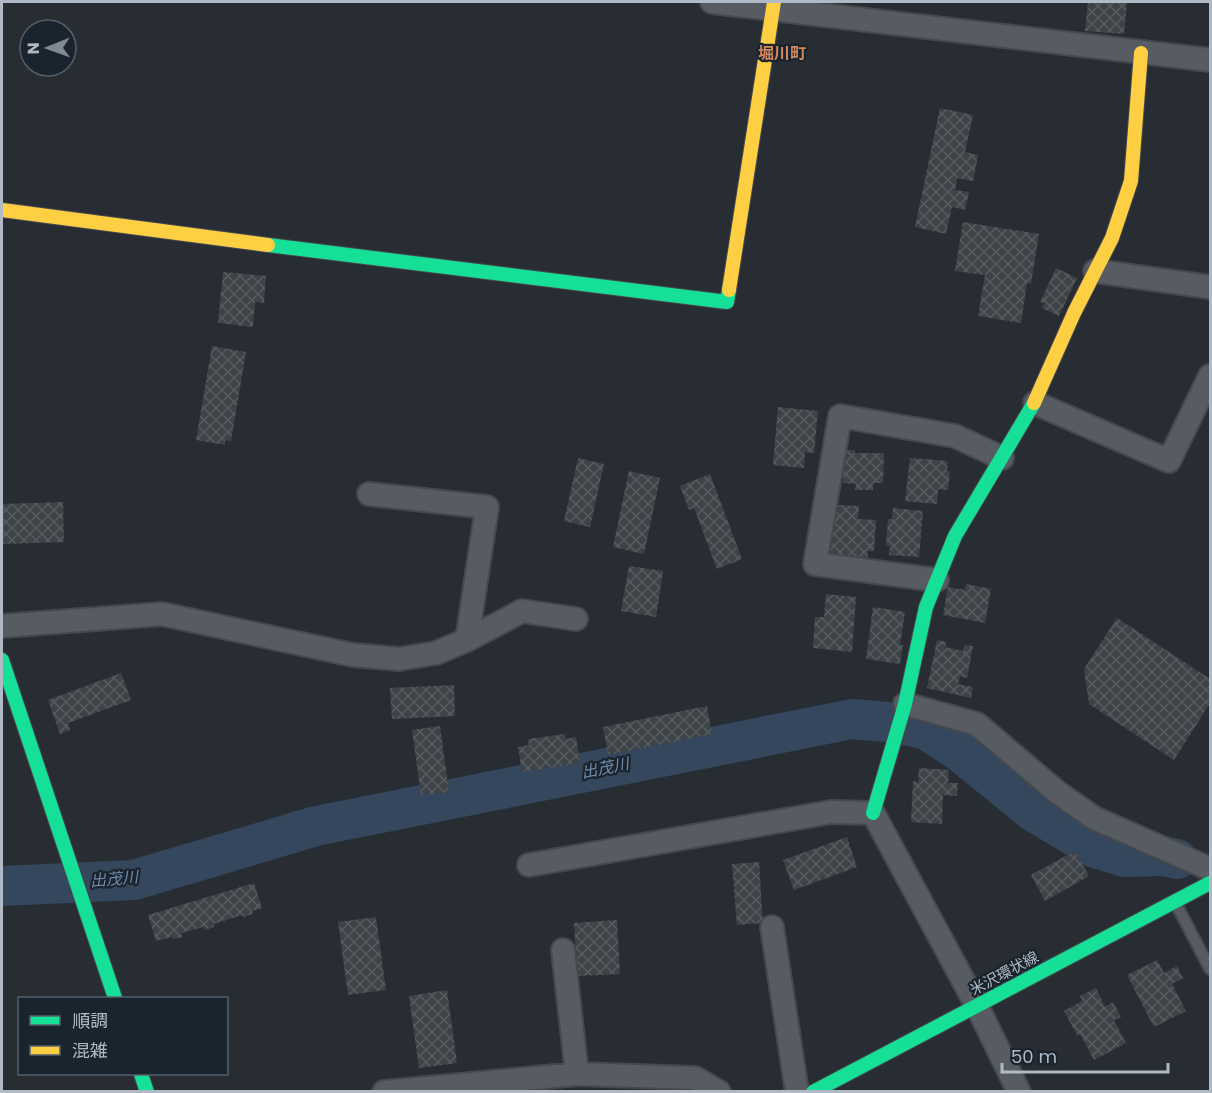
<svg xmlns="http://www.w3.org/2000/svg" width="1212" height="1093" viewBox="0 0 1212 1093" font-family="Poppins,'Noto Sans JP',sans-serif">
	<style>
		.lines { fill: none; stroke-linecap: round; stroke-linejoin: round }
		.river { stroke: #34475c; stroke-width: 40 }
		.building { fill: url(#building-cross-hatch) }
		.lane-casing { stroke: #45494e; stroke-width: 14 }
		.street-casing { stroke: #45494e; stroke-width: 26 }
		.fast-casing { stroke: #45494e; stroke-width: 16 }
		.slow-casing { stroke: #45494e; stroke-width: 16 }
		.lane { stroke: #575c62; stroke-width: 10 }
		.street { stroke: #575c62; stroke-width: 22 }
		.fast { stroke: #16e098; stroke-width: 14 }
		.slow { stroke: #ffcf43; stroke-width: 14 }
		.labels { text-anchor: middle; dominant-baseline: central; stroke-width: 4.5; stroke-linejoin: round; paint-order: stroke }
		.street-label { font-size: 15px; fill: #b0bac6; stroke: #1a242e }
		.neighbourhood-label { font-size: 16px; font-weight: bold; fill: #d3885e; stroke: #1a242e }
		.water-label { font-size: 16px; font-style: italic; fill: #708daa; stroke: #1a242e }
	</style>
	<defs>
		<pattern id="building-cross-hatch" width="8" height="8" patternUnits="userSpaceOnUse" patternTransform="scale(1.5)"><rect width="8" height="8" fill="#3e4348"/><path d="M0 0l8 8M0 8l8-8" fill="none" stroke="#575c61"/></pattern>
	</defs>
	<rect width="100%" height="100%" fill="#272d33"/>
	<g class="lines">
		<path class="river" d="M2 886 134 880 316 826 852 719 887 722 925 729 960 752 1034 812 1092 847 1124 857 1164 856 1177 859"/>
	</g>
	<path class="building" d="M1088 2H1127L1124 34 1085 31Z
		M940 108 973 115 965 152 978 155 973 181 957 178 955 190 969 192 965 210 952 207 946 234 915 227Z
		M963 222 1039 234 1031 284 1027 283 1021 323 978 316 985 275 955 271Z
		M1056 268 1077 278 1059 316 1042 308 1044 303 1040 302Z
		M223 272 266 276 264 303 255 302 253 327 218 323Z
		M212 346 246 352 231 441 225 440V445L196 440Z
		M778 407 818 411 814 453 805 452 804 468 773 465Z
		M844 450H855V453H884L883 483H873V490H855L856 484 843 483Z
		M578 458 604 464 590 527 564 521Z
		M910 458 948 461 947 471H950L948 490 938 489 937 504 905 501Z
		M629 471 660 478 644 554 613 547Z
		M710 474 742 559 717 569 694 508 689 510 680 486Z
		M63 502 64 542 2 544V504Z
		M835 505 859 506 858 519 876 520 874 551H868V561L829 559 830 554H827L829 514H835Z
		M893 508 923 511 919 557 889 555 890 546 886 545 888 519H892Z
		M629 566 663 571 656 617 621 611Z
		M966 584 991 589 985 623 943 615 948 587 965 590Z
		M826 594 856 597 852 652 813 648 815 617H824Z
		M873 607 905 612 900 645H903L900 664 866 659Z
		M1117 618 1210 679V703L1174 760 1089 704 1084 669Z
		M937 640 947 642 945 647 963 651 964 645 973 646 967 678 960 676 958 684 973 687 971 698 927 688Z
		M121 673 131 700 68 723 70 730 60 734 48 700Z
		M454 685 455 716 392 719 390 688Z
		M707 706 712 734 608 755 603 727Z
		M440 726 449 792 421 795 412 730Z
		M565 734 566 739 576 737 580 763 522 772 518 747 529 745 528 739Z
		M919 768 949 770 948 783H958L957 796 943 795 942 824 911 822 913 781 918 782Z
		M847 837 857 867 794 890 783 860Z
		M1075 851 1089 876 1045 901 1031 875Z
		M759 862 763 923 737 925 732 864Z
		M254 883 262 908 252 911 253 914 243 917 242 915 214 924V927L204 930 203 927 181 933 182 937 173 939 172 937 156 941 148 915Z
		M376 917 386 990 348 995 338 922Z
		M617 920 620 974 577 976 574 923Z
		M1157 960 1164 973 1177 966 1183 978 1172 984 1186 1011 1154 1027 1127 975Z
		M1096 988 1105 1007 1113 1002 1121 1017 1114 1020 1126 1043 1094 1060 1080 1034 1077 1035 1064 1011 1082 1001 1080 996Z
		M447 990 457 1063 419 1068 409 996Z"/>
	<g class="lines">
		<defs>
			<path id="lane" d="M1176 904 1210 969"/>
			<path id="street" d="M712 2 1210 60
				M1095 271 1210 287
				M1035 403 1169 461 1210 376
				M937 580 815 564 840 416 955 436 1002 458
				M2 626 162 614 353 655 399 659 436 653 467 640 487 507 369 494
				M467 640 522 611 576 619
				M905 704 977 724 1057 792 1094 818 1210 869
				M529 865 831 812 873 813 977 1006 1019 1092
				M772 927 797 1092
				M563 950 577 1074
				M384 1092 577 1074 695 1078 719 1092"/>
			<path id="fast" d="M268 245 727 302 729 290
				M2 660 115 998
				M873 813 905 704 926 607 955 536 1034 403
				M141 1074 147 1092
				M813 1092 1210 883"/>
			<path id="slow" d="M2 210 268 245
				M729 290 774 2
				M1034 403 1074 313 1112 238 1131 181 1141 53"/>
		</defs>
		<use href="#lane" class="lane-casing"/>
		<use href="#street" class="street-casing"/>
		<use href="#fast" class="fast-casing"/>
		<use href="#slow" class="slow-casing"/>
		<use href="#lane" class="lane"/>
		<use href="#street" class="street"/>
		<use href="#fast" class="fast"/>
		<use href="#slow" class="slow"/>
	</g>
	<g class="labels">
		<g class="street-label">
			<text transform="translate(1004 973) rotate(-28)">米沢環状線</text>
		</g>
		<g class="neighbourhood-label">
			<text x="782" y="53">堀川町</text>
		</g>
		<g class="water-label">
			<text transform="translate(605 768) rotate(-11)">出茂川</text>
			<text transform="translate(114 879) rotate(-5)">出茂川</text>
		</g>
	</g>
	<rect width="1212" height="1093" fill="none" stroke="#b0bac6" stroke-width="6"/>
	<rect x="18" y="997" width="210" height="78" fill="#1a242e" stroke="#56606b" stroke-width="1.5"/>
	<rect x="30" y="1016" width="30" height="9" fill="#16e098" stroke="#56606b" stroke-width="1.5"/>
	<text x="72" y="1027" font-size="18" fill="#b0bac6">順調</text>
	<rect x="30" y="1046" width="30" height="9" fill="#ffcf43" stroke="#56606b" stroke-width="1.5"/>
	<text x="72" y="1057" font-size="18" fill="#b0bac6">混雑</text>
	<g transform="translate(48 48) rotate(269)"><circle r="28" fill="#1a242e" stroke="#56606b" stroke-width="1.5"/>
	<path d="M0-4.5L10 22L0 15L-10 22Z" fill="#808993"/>
	<text y="-9" font-size="16" font-weight="bold" text-anchor="middle" fill="#b0bac6">N</text>
	</g>
	<path d="M1002 1063v9h166v-9" fill="none" stroke="#b0bac6" stroke-width="3"/>
	<text x="1011" y="1063" font-size="18" fill="#b0bac6" stroke="#1a242e" stroke-width="4.5" paint-order="stroke">50 m</text>
</svg>
